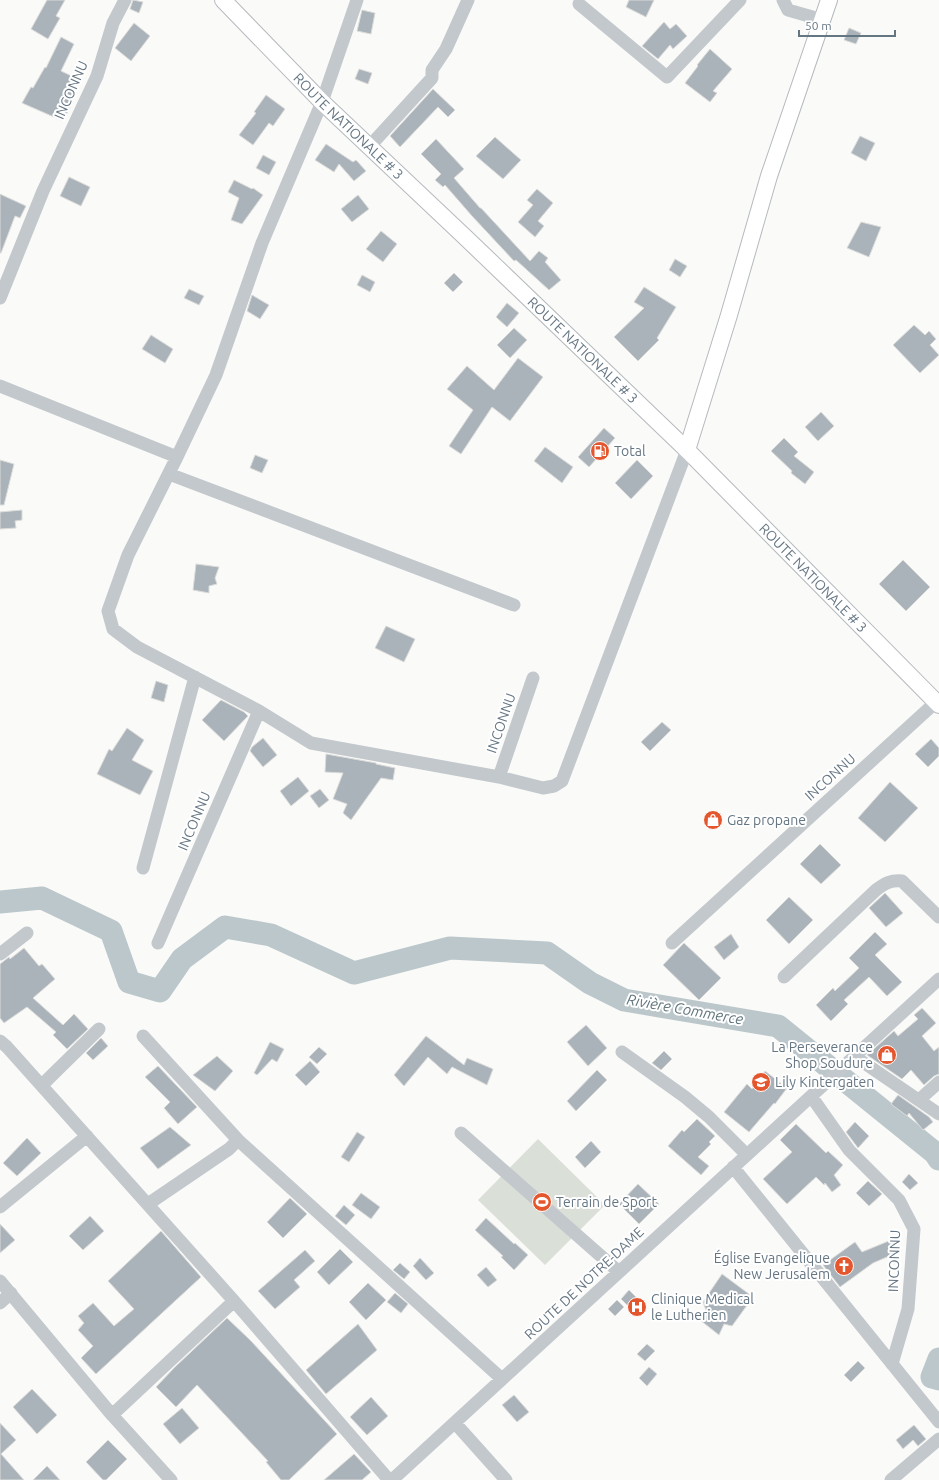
<svg xmlns="http://www.w3.org/2000/svg" width="939" height="1480" viewBox="0 0 939 1480" font-family="Ubuntu,sans-serif">
	<style>
		.green { fill: #dadfd7 }
		.lines { fill: none; stroke-linecap: round; stroke-linejoin: round }
		.river { stroke: #bbc7cb; stroke-width: 23 }
		.building { fill: #aab3b9; stroke: #dcdcda }
		.major-casing { stroke: #b5babe; stroke-width: 18 }
		.minor { stroke: #c3c8cc; stroke-width: 13 }
		.major { stroke: #fff; stroke-width: 16 }
		.labels { text-anchor: middle; dominant-baseline: central; stroke-width: 4; stroke-linejoin: round; paint-order: stroke }
		.street-label { font-size: 14px; fill: #657683; stroke: #fff }
		.poi-label { font-size: 14px; fill: #657683; stroke: #fff; text-anchor: start }
		.water-label { font-size: 15px; font-style: italic; fill: #60757c; stroke: #fff }
	</style>
	<rect width="100%" height="100%" fill="#fafaf8"/>
	<path class="green" d="M538 1139 605 1205 545 1265 478 1200Z"/>
	<g class="lines">
		<path class="river" d="M0 902 42 898 111 931 129 982 160 991 182 959 225 927 271 935 354 973 450 948 547 953 590 983 624 1000 778 1026 935 1153 939 1159
			M939 1359 932 1377 939 1379"/>
	</g>
	<path class="building" d="M47 0H65L56 16 60 18 48 39 31 29Z
		M133 0 143 2 139 13 130 9Z
		M629 0H654L646 17 626 7Z
		M362 10 375 13 371 34 357 31Z
		M664 22 670 29 676 24 687 36 673 49 670 45 658 59 642 46Z
		M134 23 150 36 131 61 115 48Z
		M849 28 861 33 856 44 844 40Z
		M61 37 74 44 61 71 80 80 68 104 71 105 63 121 22 103 31 87 33 88 45 67 46 68Z
		M710 49 732 69 713 91 717 93 710 102 685 83 698 66 697 65Z
		M359 69 372 73 368 84 355 79Z
		M433 89 455 110 448 117 438 107 400 147 390 136Z
		M266 95 285 109 273 126 269 123 253 145 239 135 256 113 254 112Z
		M860 136 875 143 866 161 851 153Z
		M495 137 521 160 503 179 476 156Z
		M436 139 464 169 454 178 480 208H481L530 261 539 251 548 258 545 262 561 280 549 290 516 260 514 261 472 216 445 185 443 187 435 180 441 174 421 154Z
		M326 144 353 162 356 160 366 171 354 181 339 164 334 172 315 160Z
		M263 155 276 162 269 175 256 168Z
		M69 177 90 187 81 206 60 196Z
		M234 180 252 189 253 188 263 195 242 224 231 220 239 198 228 192Z
		M537 189 553 203 538 221 544 226 535 237 518 222 533 205 527 200Z
		M0 194 26 206 20 218 15 216 1 253H0Z
		M358 195 369 209 352 222 341 209Z
		M861 222 881 227 869 257 847 248Z
		M381 231 397 244 383 262 366 249Z
		M675 259 687 266 680 277 669 270Z
		M454 273 463 282 453 292 444 283Z
		M362 275 375 282 370 292 357 285Z
		M644 287 676 307 657 338 659 340 638 361 614 337 644 308 634 302Z
		M189 289 204 296 199 305 184 298Z
		M252 295 269 305 260 319 247 311Z
		M507 303 519 313 507 327 496 317Z
		M914 325 925 335 929 331 936 339 930 345 939 355 920 373 893 345Z
		M514 328 527 340 510 358 497 345Z
		M151 335 173 349 165 363 142 349Z
		M518 358 543 377 510 421 492 407 461 454 449 446 473 410 447 389 467 366 494 390Z
		M821 412 834 426 818 441 805 427Z
		M604 428 615 438 589 467 578 457Z
		M784 438 798 452 794 456 814 472 805 484 791 473 792 471 771 451Z
		M545 447 573 467 562 483 534 461Z
		M255 455 268 460 262 473 250 468Z
		M0 460 14 464 4 505H0Z
		M637 460 653 476 631 499 615 483Z
		M22 510V520L15 521 16 528 0 529V512Z
		M903 560 930 587 906 611 879 584Z
		M196 564 219 567 215 578 217 584 209 586V593L193 590Z
		M386 626 415 639 404 662 375 648Z
		M156 681 168 685 164 702 151 698Z
		M221 700 244 712 248 716 224 741 202 720Z
		M662 722 671 730 650 751 641 742Z
		M127 728 144 740 132 760 153 771 140 795 97 774 109 749 112 751Z
		M263 738 277 755 263 767 250 751 252 747Z
		M931 739 939 748V756L928 767 915 754Z
		M326 754 376 763V764L395 768 393 780 381 778 351 820 343 813 347 804 333 799 343 773 325 772Z
		M298 777 309 791 291 806 280 791Z
		M890 782 918 808 885 842 858 818Z
		M320 789 329 800 319 808 310 796Z
		M820 844 841 865 821 884 800 864Z
		M885 893 903 913 886 927 869 908Z
		M789 897 813 920 789 944 766 920Z
		M875 932 887 944 875 955 902 982 887 996 869 977 844 1000 848 1004 831 1021 816 1005 833 988 835 991 859 968 849 958Z
		M731 934 739 947 724 960 714 947Z
		M684 943 721 978 699 1000 663 965Z
		M24 948 39 966 42 964 55 979 33 998 63 1025 74 1014 88 1029 67 1049 53 1035 56 1032 27 1007 4 1023 0 1018V964L9 957 10 959Z
		M922 1008 936 1023 922 1036 934 1051 939 1047V1074L934 1076 924 1085 911 1070 902 1079 867 1055 894 1031 898 1036 918 1019 914 1015Z
		M586 1025 607 1048 588 1066 567 1042Z
		M426 1036 464 1065 467 1058 493 1069 487 1085 452 1067 447 1074 428 1057 404 1086 394 1075Z
		M101 1038 108 1046 93 1060 86 1053Z
		M270 1042 284 1049 277 1062 272 1059 257 1075 254 1073Z
		M319 1047 327 1054 317 1064 309 1057Z
		M664 1051 672 1059 661 1070 652 1063Z
		M217 1056 233 1071 215 1091 193 1075Z
		M310 1061 320 1072 306 1086 295 1075Z
		M158 1066 197 1107 178 1124 164 1108 170 1102 145 1077Z
		M597 1070 607 1080 576 1111 567 1101Z
		M765 1071 787 1088 775 1104 774 1103 749 1132 724 1112 747 1084 752 1089Z
		M898 1095 929 1117 933 1122 923 1130 909 1113 907 1116 891 1104Z
		M697 1119 715 1136 709 1142 711 1144 698 1157 709 1166 701 1175 668 1146 682 1130 684 1132Z
		M855 1122 869 1136 858 1148 846 1132Z
		M796 1124 826 1153 828 1151 843 1165 834 1175 841 1185 832 1192 825 1183 824 1185 816 1177 787 1204 763 1179 792 1152 780 1140Z
		M170 1127 191 1145 158 1169 140 1148Z
		M357 1132 365 1137 349 1162 341 1157Z
		M27 1138 41 1153 17 1176 3 1163Z
		M591 1141 601 1152 585 1168 575 1157Z
		M909 1174 918 1183 910 1190 902 1182Z
		M868 1181 882 1194 869 1206 856 1193Z
		M638 1184 659 1204 639 1224 619 1204Z
		M361 1193 380 1207 371 1219 352 1205Z
		M290 1198 307 1214 283 1238 267 1222Z
		M344 1205 355 1215 346 1225 335 1216Z
		M90 1216 104 1231 83 1250 69 1236Z
		M486 1218 514 1244 515 1243 528 1255 514 1270 501 1257 503 1256 475 1230Z
		M0 1224 15 1240 0 1253Z
		M161 1231 201 1277 96 1374 81 1358 93 1346 78 1330 84 1323 78 1316 93 1303 114 1326 134 1309 108 1281Z
		M896 1238 901 1251 873 1263 840 1287 823 1265 855 1242 862 1252Z
		M340 1249 353 1262 329 1285 317 1272Z
		M305 1250 315 1261 294 1280 300 1287 275 1309 258 1291Z
		M420 1258 434 1273 426 1280 413 1266Z
		M400 1263 410 1272 404 1279 393 1270Z
		M486 1267 497 1280 488 1287 477 1275Z
		M722 1274 753 1297 732 1326 724 1324 719 1335 700 1320 707 1313 703 1302Z
		M368 1283 386 1300 366 1320 349 1302Z
		M629 1290 645 1306 637 1315 621 1299Z
		M395 1293 408 1304 401 1313 387 1302Z
		M617 1300 624 1307 615 1316 608 1309Z
		M227 1318 251 1341 337 1434 289 1480H281L266 1462 268 1461 197 1385 176 1407 156 1387 175 1367Z
		M358 1324 377 1350 326 1394 306 1370Z
		M647 1344 655 1351 645 1361 637 1354Z
		M858 1361 865 1368 851 1382 844 1375Z
		M649 1367 657 1374 647 1386 639 1378Z
		M32 1389 57 1415 37 1434 13 1407Z
		M514 1395 529 1412 517 1422 502 1405Z
		M371 1397 388 1416 367 1435 350 1417Z
		M182 1408 199 1428 180 1444 163 1424Z
		M0 1423 16 1440 1 1454 24 1480H0Z
		M914 1425 926 1439 918 1446 913 1440 903 1449 896 1440Z
		M108 1440 127 1459 106 1480H103L86 1462Z
		M354 1454 371 1472 362 1480H324Z
		M47 1466 60 1480H33Z"/>
	<g class="lines">
		<defs>
			<g id="major">
				<path id="s1" d="M223 0 322 102 465 237 687 450 939 705"/>
				<path d="M687 450 729 315 769 176 829 0"/>
			</g>
		</defs>
		<use href="#major" class="major-casing"/>
		<path class="minor" d="M783 0 788 10 823 20
			M579 4 667 77 740 0
			M369 147 432 78V70L446 49 468 0
			M0 298 43 191 97 76 113 23 125 0
			M0 386 177 457 216 375 262 243 322 102 357 0
			M177 457 128 555 108 611 113 629 137 647 259 711 311 743 499 777 543 788 554 786 562 781 687 450
			M169 474 514 605
			M499 777 533 678
			M143 868 195 677
			M158 943 259 711
			M672 943 936 702 939 701
			M0 954 27 933
			M784 977 876 890C885 883 891 880 902 881L939 917
			M143 1036 238 1140
			M0 1041 7 1047 234 1301 389 1480
			M622 1052 685 1097 709 1117 747 1155
			M854 1056 939 1114
			M42 1085 99 1029
			M811 1096 849 1150 899 1200 914 1229 908 1309 892 1364
			M919 1100 939 1082
			M461 1133 619 1272
			M733 1167 939 1422
			M148 1204 229 1149 238 1140 502 1379
			M0 1207 87 1136
			M0 1281 112 1415 171 1480
			M0 1303 11 1293
			M112 1415 234 1301
			M455 1423 506 1480
			M392 1480 939 979
			M891 1480 939 1439"/>
		<use href="#major" class="major"/>
	</g>
	<defs>
		<symbol id="fuel-disc" viewBox="-11 -11 22 22"><circle r="9.5" fill="#e4572e" stroke="#fff"/><path d="M-5.5-6h7V0h2V4h1.3V-2.5L3-4.5l.8-.8L6-3V5H2.5V1h-1V6h-7ZM-4.2-4.7v3.2H.2V-4.7Z" fill="#fff"/></symbol>
		<symbol id="shop-disc" viewBox="-11 -11 22 22"><circle r="9.5" fill="#e4572e" stroke="#fff"/><path d="M-5-2.5h2.3a2.7 3.5 0 0 1 5.4 0H5L5.5 6h-11ZM-1.5-2.5h3a1.5 2.3 0 0 0-3 0Z" fill="#fff"/></symbol>
		<symbol id="school-disc" viewBox="-11 -11 22 22"><circle r="9.5" fill="#e4572e" stroke="#fff"/><path d="M0-5L7-2L0 1L-7-2ZM-4 1L0 2.5L4 1V4Q0 6-4 4Z" fill="#fff"/></symbol>
		<symbol id="stadium-disc" viewBox="-11 -11 22 22"><circle r="9.5" fill="#e4572e" stroke="#fff"/><path d="M0-5a6.5 5 0 1 0 0 10a6.5 5 0 1 0 0-10ZM-3.5-1.8h7v3.6h-7Z" fill="#fff"/></symbol>
		<symbol id="church-disc" viewBox="-11 -11 22 22"><circle r="9.5" fill="#e4572e" stroke="#fff"/><path d="M-1.2-6h2.4v3.5h3.3v2.4h-3.3V6h-2.4V-.1h-3.3v-2.4h3.3Z" fill="#fff"/></symbol>
		<symbol id="hospital-disc" viewBox="-11 -11 22 22"><circle r="9.5" fill="#e4572e" stroke="#fff"/><path d="M-5-5h3v3.5h4V-5h3V5h-3V1.5h-4V5h-3Z" fill="#fff"/></symbol>
	</defs>
	<g fill-rule="evenodd">
		<use href="#fuel-disc" x="589" y="440" width="22" height="22"/>
		<use href="#shop-disc" x="702" y="809" width="22" height="22"/>
		<use href="#shop-disc" x="876" y="1044" width="22" height="22"/>
		<use href="#school-disc" x="750" y="1071" width="22" height="22"/>
		<use href="#stadium-disc" x="531" y="1191" width="22" height="22"/>
		<use href="#church-disc" x="833" y="1255" width="22" height="22"/>
		<use href="#hospital-disc" x="626" y="1296" width="22" height="22"/>
	</g>
	<g class="labels">
		<g class="street-label">
			<text transform="translate(71 90) rotate(-66)">INCONNU</text>
			<text stroke="none"><textPath href="#s1" startOffset="178">ROUTE NATIONALE # 3</textPath></text>
			<text stroke="none"><textPath href="#s1" startOffset="502">ROUTE NATIONALE # 3</textPath></text>
			<text stroke="none"><textPath href="#s1" startOffset="826">ROUTE NATIONALE # 3</textPath></text>
			<text transform="translate(501 723) rotate(-71)">INCONNU</text>
			<text transform="translate(830 777) rotate(-42)">INCONNU</text>
			<text transform="translate(194 821) rotate(-67)">INCONNU</text>
			<text transform="translate(894 1261) rotate(-88)">INCONNU</text>
			<text transform="translate(584 1283) rotate(-43)">ROUTE DE NOTRE-DAME</text>
		</g>
		<g class="poi-label">
			<text x="614" y="451">Total</text>
			<text x="727" y="820">Gaz propane</text>
			<text x="873" y="1047" text-anchor="end">La Perseverance<tspan x="873" dy="16">Shop Soudure</tspan></text>
			<text x="775" y="1082">Lily Kintergaten</text>
			<text x="556" y="1202">Terrain de Sport</text>
			<text x="830" y="1258" text-anchor="end">Église Evangelique<tspan x="830" dy="16">New Jerusalem</tspan></text>
			<text x="651" y="1299">Clinique Medical<tspan x="651" dy="16">le Lutherien</tspan></text>
		</g>
		<g class="water-label">
			<text transform="translate(685 1009) rotate(10)">Rivière Commerce</text>
		</g>
	</g>
	<path d="M799 30v6h96v-6" fill="none" stroke="#657683" stroke-width="2"/>
	<text x="805" y="30" font-size="12" fill="#657683" stroke="#ffffff" stroke-width="3" paint-order="stroke">50 m</text>
</svg>
